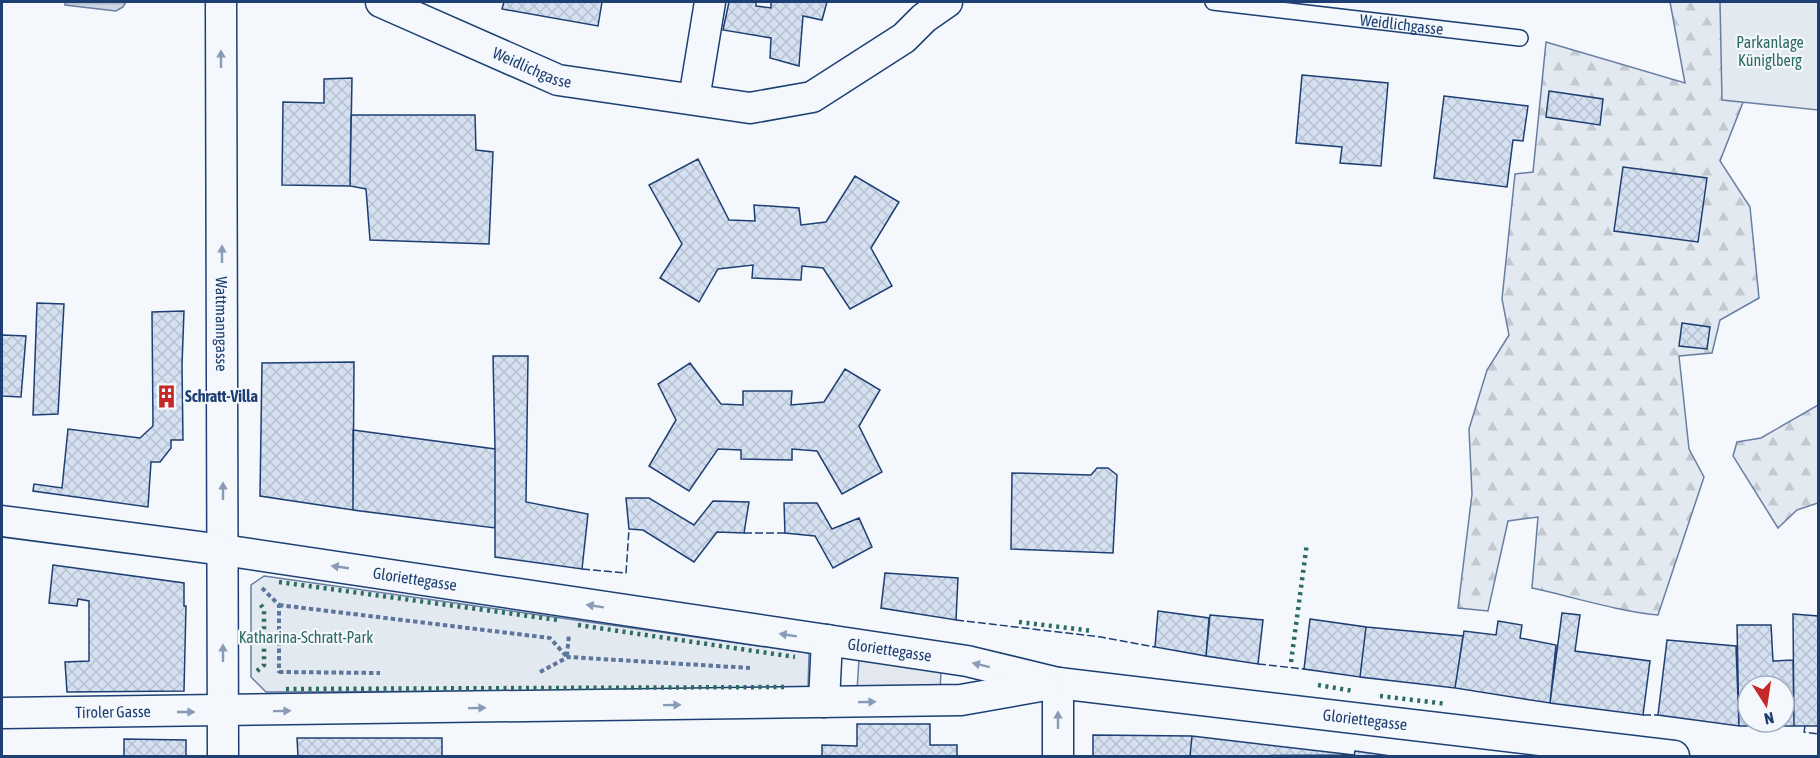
<svg xmlns="http://www.w3.org/2000/svg" width="1820" height="758" viewBox="0 0 1820 758" font-family="'Asap Condensed',sans-serif">
	<style>
		.forest { fill: url(#forest-firs); stroke: #687fa3; stroke-width: 1.5 }
		.park { fill: #e3e9f0; stroke: #687fa3; stroke-width: 1.5 }
		.parking { fill: #e3e8f0; stroke: #687fa3; stroke-width: 1.5 }
		.water { fill: url(#water-rules); stroke: #687fa3; stroke-width: 1.5 }
		.building { fill: url(#building-cross-hatch); stroke: #1d3f73; stroke-width: 1.5; fill-rule: evenodd }
		.lines { fill: none; stroke-linecap: round; stroke-linejoin: round }
		.lane-casing { stroke: #1d3f73; stroke-width: 18 }
		.street-casing { stroke: #1d3f73; stroke-width: 33 }
		.path { stroke: #5e769c; stroke-width: 4; stroke-dasharray: 4.5 3; stroke-linecap: butt }
		.lane { stroke: #f4f7fb; stroke-width: 15 }
		.street { stroke: #f4f7fb; stroke-width: 30 }
		.hedge { stroke: #2c6c60; stroke-width: 4.5; stroke-dasharray: 3 4.5; stroke-linecap: butt }
		.fence { stroke: #1d3f73; stroke-width: 1.5; stroke-dasharray: 8 3; stroke-linecap: butt }
		.oneway { fill: #889bb7 }
		.labels { text-anchor: middle; dominant-baseline: central; stroke-width: 4.5; stroke-linejoin: round; paint-order: stroke }
		.street-label { font-size: 16px; fill: #1d3f73; stroke: #f4f7fb }
		.park-label { font-size: 16px; fill: #2c6c60; stroke: #f4f7fb }
		.poi-label { font-size: 16px; font-weight: bold; fill: #1d3f73; stroke: #f4f7fb; text-anchor: start }
	</style>
	<defs>
		<pattern id="forest-firs" width="22" height="20" patternUnits="userSpaceOnUse" patternTransform="scale(1.5)"><rect width="22" height="20" fill="#e3e9f0"/><path d="M5 1l3.5 6h-7zM16 11l3.5 6h-7z" fill="#c2c9d1"/></pattern>
		<pattern id="water-rules" width="6" height="5" patternUnits="userSpaceOnUse" patternTransform="scale(1.5)"><rect width="6" height="5" fill="#cfd7e4"/><path d="M0 2.5h6" fill="none" stroke="#b1bac7"/></pattern>
		<pattern id="building-cross-hatch" width="8" height="8" patternUnits="userSpaceOnUse" patternTransform="scale(1.5)"><rect width="8" height="8" fill="#d5e0f0"/><path d="M0 0l8 8M0 8l8-8" fill="none" stroke="#b6c1d1"/></pattern>
	</defs>
	<rect width="100%" height="100%" fill="#f4f7fb"/>
	<path class="forest" d="M1670 2H1818L1758 64 1720 161 1750 207 1759 298 1720 320 1712 353 1679 356 1689 449 1704 477 1658 615C1616 611 1574 597 1532 588L1538 517 1508 521 1488 611 1458 608 1472 494 1469 429 1487 370 1509 335 1502 299 1515 174 1533 172 1546 42 1685 83Z
		M1818 405V503L1797 510 1778 528 1733 456 1737 442 1761 438Z"/>
	<path class="park" d="M1720 2H1818V110L1722 100Z
		M264 576 809 653 808 690 266 692 251 677V585Z"/>
	<path class="parking" d="M859 659 941 671 940 691H857Z"/>
	<path class="water" d="M65 2H126L123 7 116 11 65 5Z"/>
	<path class="building" d="M504 2H602L598 26 502 9Z
		M729 2H756V6L771 8V2H827L822 20 803 16 799 66 770 58 771 38 723 30Z
		M1302 75 1388 83 1381 166 1340 163 1342 147 1296 143Z
		M352 78 350 186 282 185 283 102 324 103V79Z
		M1549 91 1603 99 1600 125 1546 117Z
		M1444 96 1528 106 1523 141 1513 140 1507 187 1434 178Z
		M351 115H475L476 150 493 152 489 244 370 240 366 189 350 186Z
		M698 159 729 220 755 221 754 205 799 208 801 225 826 222 855 176 899 202 871 248 892 286 850 309 823 268 802 266 801 280 752 278 753 265 718 269 699 302 660 278 682 244 649 185Z
		M1623 167 1707 178 1698 242 1614 231Z
		M37 303 64 304 58 414 33 415Z
		M184 311 182 365 183 440H171V448L160 462H151L148 507 33 491 34 484 62 488 68 429 140 438 153 426 152 312Z
		M1682 323 1710 327 1707 349 1679 346Z
		M2 335 26 336 21 397 2 396Z
		M493 356H528L526 502 588 514 582 569 495 557V449Z
		M354 362 353 510 260 496 262 363Z
		M690 363 721 404 743 405V391H792L791 405 824 402 845 369 880 390 859 426 882 472 842 494 817 451 792 449V460L741 459V450L718 449 689 491 649 466 676 420 658 384Z
		M353 430 495 449V528L353 510Z
		M1097 468H1108L1117 475 1113 553 1011 549 1012 473 1091 475Z
		M626 498H649L694 525 713 501 749 502 744 533 717 532 694 562 643 530 629 529Z
		M784 503H817L832 529 859 518 872 547 833 568 815 536 785 533Z
		M53 565 184 583V606H186L184 691 67 692 65 662 89 661V601L78 599 77 606 49 603Z
		M885 573 958 578 956 620 881 608Z
		M1158 611 1209 618 1206 656 1155 647Z
		M1562 613 1580 615 1575 651 1650 661 1643 715 1550 703Z
		M1793 614 1818 616V726H1794Z
		M1210 615 1263 620 1258 664 1206 656Z
		M1310 619 1366 627 1360 677 1304 669Z
		M1498 621 1522 625 1520 638 1556 645 1550 703 1455 688 1464 631 1496 635Z
		M1737 625H1771L1773 661 1793 660 1794 726H1739ZM1748 686H1784V722H1748Z
		M1366 627 1463 636 1455 688 1360 677Z
		M1667 640 1736 646 1739 726 1658 715Z
		M857 724H930V745H957V756H822V745L857 746Z
		M1093 735 1192 736 1190 756H1093Z
		M1192 736 1354 755 1190 756Z
		M297 738H442V756H298Z
		M124 739 186 740V756H124Z
		M1355 751 1391 756H1354Z"/>
	<g class="lines">
		<defs>
			<g id="lane">
				<path id="s1" d="M1213 2 1520 38"/>
			</g>
			<g id="street">
				<path id="s2" d="M221 2 223 756"/>
				<path id="s3" d="M381 2 558 80 750 108 812 97 904 38 924 18 947 2"/>
				<path d="M694 99 710 2"/>
				<path id="s4" d="M2 521 223 550 967 661 1058 683 1674 756"/>
				<path d="M1058 683V756"/>
				<path d="M824 702 827 640"/>
				<path id="s5" d="M2 713 961 700 1046 685"/>
			</g>
		</defs>
		<use href="#lane" class="lane-casing"/>
		<use href="#street" class="street-casing"/>
		<path class="path" d="M262 588 279 605V673
			M279 605 550 638 567 657
			M567 656 569 634
			M279 672 380 673
			M540 672 568 657 750 668"/>
		<use href="#lane" class="lane"/>
		<use href="#street" class="street"/>
		<path class="hedge" d="M279 582 558 620
			M1019 622 1093 631
			M578 625 795 657
			M1291 662 1307 543
			M257 671 264 665V609L260 604
			M1318 685 1353 691
			M286 689 788 687
			M1380 696 1447 704"/>
		<path class="fence" d="M744 533H785
			M582 569 626 573 629 529
			M956 620 1101 637 1155 647
			M1258 664 1304 669
			M1643 715H1658
			M1805 726 1804 732 1818 734"/>
	</g>
	<defs><path id="oneway-solid" d="M-6-.8H1V-3.2L6.5 0L1 3.2V.8H-6Z" transform="scale(1.5)"/></defs>
	<g class="oneway">
		<use href="#oneway-solid" transform="translate(221 59) rotate(-90)"/>
		<use href="#oneway-solid" transform="translate(222 254) rotate(-90)"/>
		<use href="#oneway-solid" transform="translate(223 491) rotate(-90)"/>
		<use href="#oneway-solid" transform="translate(340 567) rotate(-172)"/>
		<use href="#oneway-solid" transform="translate(595 606) rotate(-171)"/>
		<use href="#oneway-solid" transform="translate(788 635) rotate(-171)"/>
		<use href="#oneway-solid" transform="translate(223 653) rotate(-90)"/>
		<use href="#oneway-solid" transform="translate(981 665) rotate(-166)"/>
		<use href="#oneway-solid" transform="translate(867 702) rotate(-1)"/>
		<use href="#oneway-solid" transform="translate(672 705) rotate(-1)"/>
		<use href="#oneway-solid" transform="translate(477 708) rotate(-1)"/>
		<use href="#oneway-solid" transform="translate(282 711) rotate(-1)"/>
		<use href="#oneway-solid" transform="translate(186 712)"/>
		<use href="#oneway-solid" transform="translate(1058 720) rotate(-90)"/>
	</g>
	<defs>
		<symbol id="building-bare" viewBox="-9 -9 18 18"><path d="M-4-6H4V6H1V3H-1V6H-4ZM-2.5-4.3h1.7v1.8h-1.7ZM.8-4.3h1.7v1.8H.8ZM-2.5-1h1.7V.8h-1.7ZM.8-1h1.7V.8H.8Z" fill="#c62828" stroke="#f4f7fb" stroke-width="2.5" paint-order="stroke"/></symbol>
	</defs>
	<g fill-rule="evenodd">
		<use href="#building-bare" x="150" y="380" width="33" height="33"/>
	</g>
	<g class="labels">
		<g class="street-label">
			<text stroke="none"><textPath href="#s1" startOffset="190">Weidlichgasse</textPath></text>
			<text stroke="none"><textPath href="#s3" startOffset="165">Weidlichgasse</textPath></text>
			<text stroke="none"><textPath href="#s2" startOffset="322">Wattmanngasse</textPath></text>
			<text stroke="none"><textPath href="#s4" startOffset="417">Gloriettegasse</textPath></text>
			<text stroke="none"><textPath href="#s4" startOffset="897">Gloriettegasse</textPath></text>
			<text stroke="none"><textPath href="#s5" startOffset="111">Tiroler Gasse</textPath></text>
			<text stroke="none"><textPath href="#s4" startOffset="1378">Gloriettegasse</textPath></text>
		</g>
		<g class="park-label">
			<text x="1770" y="42">Parkanlage<tspan x="1770" dy="18">Küniglberg</tspan></text>
			<text x="306" y="637">Katharina-Schratt-Park</text>
		</g>
		<g class="poi-label">
			<text x="185" y="396">Schratt-Villa</text>
		</g>
	</g>
	<rect width="1820" height="758" fill="none" stroke="#1d3f73" stroke-width="6"/>
	<g transform="translate(1766 704) rotate(168)"><circle r="28" fill="#f4f7fb" stroke="#9eadc5" stroke-width="1.5"/>
	<path d="M0-4.5L10 22L0 15L-10 22Z" fill="#c62828"/>
	<text y="-9" font-size="16" font-weight="bold" text-anchor="middle" fill="#1d3f73">N</text>
	</g>
</svg>
